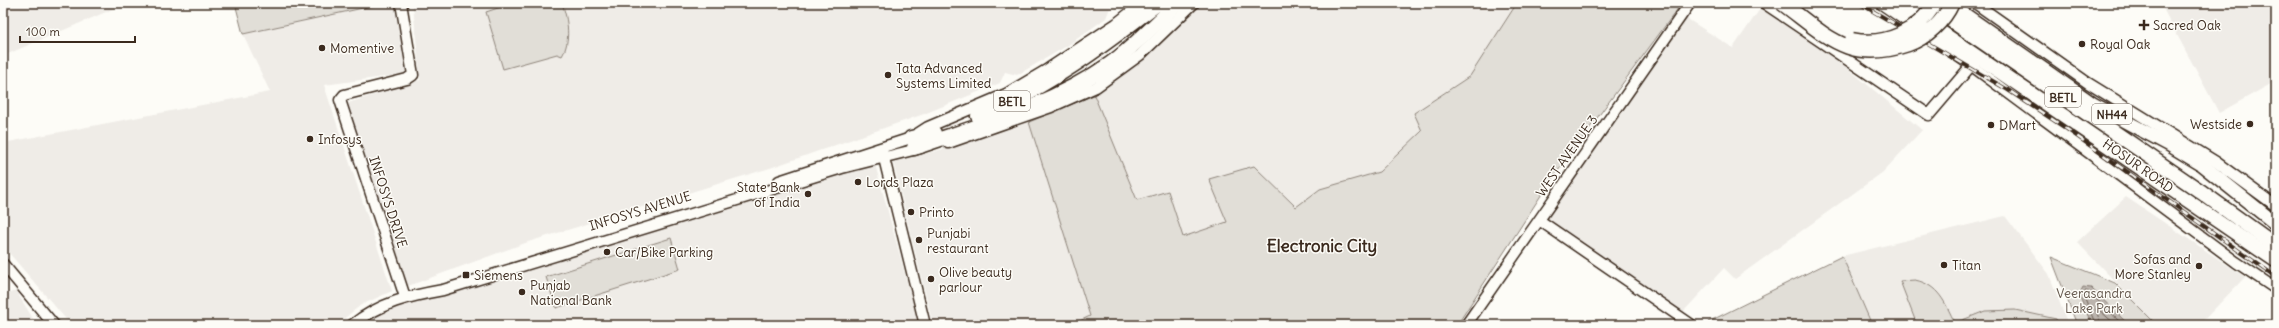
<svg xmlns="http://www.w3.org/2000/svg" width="2279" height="328" viewBox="0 0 2279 328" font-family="Delius,sans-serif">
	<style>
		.built { fill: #efece7 }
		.green { fill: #e1ded7; stroke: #8e847a }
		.water { fill: #bbb4ad; stroke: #887d74 }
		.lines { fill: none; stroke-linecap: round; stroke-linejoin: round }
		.shore { stroke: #6e6157; stroke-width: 1 }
		.tertiary-casing { stroke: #3b2a1e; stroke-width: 13 }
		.trunk-casing { stroke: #3b2a1e; stroke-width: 16 }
		.motorway-casing { stroke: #3b2a1e; stroke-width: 17 }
		.tertiary { stroke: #fdfcf7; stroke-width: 10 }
		.trunk { stroke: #fdfcf7; stroke-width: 13 }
		.motorway { stroke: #fdfcf7; stroke-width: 14 }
		.rail-casing { stroke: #3b2a1e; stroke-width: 4 }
		.rail { stroke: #fdfcf7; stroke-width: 2.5; stroke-dasharray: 8; stroke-linecap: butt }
		.motorway-bridge-casing { stroke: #3b2a1e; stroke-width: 17; stroke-linecap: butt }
		.motorway-bridge { stroke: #fdfcf7; stroke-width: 14 }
		.poi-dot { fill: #3b2a1e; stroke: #fdfcf7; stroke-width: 1.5 }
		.labels { text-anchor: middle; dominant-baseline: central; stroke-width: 3; stroke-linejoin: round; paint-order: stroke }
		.shield { fill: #fdfcf7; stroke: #75695f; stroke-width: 1 }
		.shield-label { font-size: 12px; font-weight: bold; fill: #3b2a1e }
		.poi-label { font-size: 13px; fill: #3b2a1e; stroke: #fdfcf7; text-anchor: start }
		.street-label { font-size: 13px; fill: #3b2a1e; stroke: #fdfcf7 }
		.park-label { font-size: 13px; fill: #64574c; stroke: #fdfcf7 }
		.district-label { font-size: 17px; font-weight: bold; fill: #3b2a1e; stroke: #fdfcf7 }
	</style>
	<rect width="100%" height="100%" fill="#fdfcf7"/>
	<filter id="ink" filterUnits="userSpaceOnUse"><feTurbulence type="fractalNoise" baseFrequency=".025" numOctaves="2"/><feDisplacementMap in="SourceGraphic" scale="8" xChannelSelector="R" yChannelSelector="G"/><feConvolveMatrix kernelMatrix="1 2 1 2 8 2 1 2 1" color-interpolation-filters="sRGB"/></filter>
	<g filter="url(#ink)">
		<path class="built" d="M3 3H127L3 56Z
			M386 3H394L406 74 324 85 392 291 361 305 336 325H71L3 246 8 243 3 244V143L270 92 243 34Z
			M426 3H1117L1110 8 1106 18 1067 46 1017 75 1005 72 1000 83 924 114 770 168 528 242 408 286 348 103 420 80 413 6Z
			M1203 3H1682L1549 183 1457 325H933L893 162 970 142 1029 122 1094 95 1134 66Z
			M1764 3 1828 52 1922 130 1883 172 1735 279 1724 268 1683 312 1545 219 1686 18 1733 48Z
			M2160 3H2276V81L2219 113Z
			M875 164 919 325H358L386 309 413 301 500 278Z
			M2126 197 2245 277 2199 325H2157L2077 242Z
			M2005 216 2049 274 2068 325H1872L1842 256Z
			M16 291 37 325H3V295Z"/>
		<path class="green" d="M235 3H386L243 34Z
			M513 3H562C568 20 571 41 562 56L557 54 503 69 486 12Z
			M1517 3H1682L1549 183 1457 325H1071L1090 316 1029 122 1094 95 1137 200 1168 191 1183 237 1227 222 1209 179 1254 166 1296 207 1320 189 1379 172 1422 131 1414 113 1470 76Z
			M671 238 680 269 556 308 546 277Z
			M1842 256 1872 325H1710L1708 322Z
			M2051 257 2115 283 2157 325H2077Z
			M1915 280C1939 285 1945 303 1955 323L1985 311 2015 310 2056 319 2059 325H1917L1900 281Z"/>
		<path class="water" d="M2083 287 2091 288 2129 325H2092L2079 295Z"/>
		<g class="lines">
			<path class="shore" d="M2096 325 2083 295 2085 291 2089 292 2123 325
				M2101 325 2096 310 2097 308 2116 325"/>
			<defs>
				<path id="tertiary" d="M401 3 413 75 407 79 344 95 340 100 405 297
					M1764 3 1929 115 1975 61
					M1880 3 1972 66 2236 262 2276 289
					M1975 3 2088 83 2216 162 2276 206
					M948 143 1051 107 1096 87 1140 55 1194 3
					M882 150 925 325
					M779 181 911 138 928 127 1006 94 1048 69 1116 24 1142 3
					M1539 220 1692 325
					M3 264 54 325
					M352 325C380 303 409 296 443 290L842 168 921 148
					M1466 325 1690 3"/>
				<path id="trunk" d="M1899 3 2276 261
					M1948 3 2093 104 2168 144 2201 164 2276 224"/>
				<path id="motorway" d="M1926 3 2200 191 2276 246
					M978 116C1044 90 1102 47 1158 3
					M911 138 934 133
					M914 148C980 125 1052 105 1110 64 1134 47 1156 23 1178 3"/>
			</defs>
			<use href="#tertiary" class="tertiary-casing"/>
			<use href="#trunk" class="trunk-casing"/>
			<use href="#motorway" class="motorway-casing"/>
			<use href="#tertiary" class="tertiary"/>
			<use href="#trunk" class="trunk"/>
			<use href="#motorway" class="motorway"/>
			<defs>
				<path id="rail" d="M1859 3 2008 90 2064 127 2276 277"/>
			</defs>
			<use href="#rail" class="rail-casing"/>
			<use href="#rail" class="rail"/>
			<defs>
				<path id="motorway-bridge" d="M1782 3C1827 36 1849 64 1908 44 1926 38 1944 21 1952 3
					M1852 40C1885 47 1918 32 1935 3"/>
			</defs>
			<use href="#motorway-bridge" class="motorway-bridge-casing"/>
			<use href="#motorway-bridge" class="motorway-bridge"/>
		</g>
	</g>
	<g class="poi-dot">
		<path d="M2142 19h4v4h4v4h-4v4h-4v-4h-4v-4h4z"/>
		<circle cx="2082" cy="44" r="4"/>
		<circle cx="322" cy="48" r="4"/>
		<circle cx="888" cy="75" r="4"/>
		<circle cx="2250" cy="124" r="4"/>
		<circle cx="1991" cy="125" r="4"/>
		<circle cx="310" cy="139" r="4"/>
		<circle cx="858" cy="182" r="4"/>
		<circle cx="808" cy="194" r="4"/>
		<circle cx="911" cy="212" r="4"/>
		<circle cx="919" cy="240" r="4"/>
		<circle cx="607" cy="252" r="4"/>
		<circle cx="1944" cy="265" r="4"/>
		<circle cx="2199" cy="266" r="4"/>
		<rect x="462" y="271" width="8" height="8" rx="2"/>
		<circle cx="931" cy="279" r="4"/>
		<circle cx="522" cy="292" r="4"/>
	</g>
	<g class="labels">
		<g class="shield">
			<rect x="2045" y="87" width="36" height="20" rx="3"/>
			<rect x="994" y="91" width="36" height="20" rx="3"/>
			<rect x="2092" y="104" width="40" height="20" rx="3"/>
		</g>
		<g class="shield-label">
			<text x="2063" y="97">BETL</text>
			<text x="1012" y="101">BETL</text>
			<text x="2112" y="114">NH44</text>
		</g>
		<g class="poi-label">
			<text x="2153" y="25">Sacred Oak</text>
			<text x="2090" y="44">Royal Oak</text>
			<text x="330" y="48">Momentive</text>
			<text x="896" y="68">Tata Advanced<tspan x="896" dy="15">Systems Limited</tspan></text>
			<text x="2242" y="124" text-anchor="end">Westside</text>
			<text x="1999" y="125">DMart</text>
			<text x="318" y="139">Infosys</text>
			<text x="866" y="182">Lords Plaza</text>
			<text x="800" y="187" text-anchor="end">State Bank<tspan x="800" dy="15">of India</tspan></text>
			<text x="919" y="212">Printo</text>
			<text x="927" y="233">Punjabi<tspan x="927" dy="15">restaurant</tspan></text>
			<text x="615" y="252">Car/Bike Parking</text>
			<text x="2191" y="259" text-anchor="end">Sofas and<tspan x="2191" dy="15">More Stanley</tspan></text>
			<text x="1952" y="265">Titan</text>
			<text x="939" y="272">Olive beauty<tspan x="939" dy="15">parlour</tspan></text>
			<text x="474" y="275">Siemens</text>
			<text x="530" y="285">Punjab<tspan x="530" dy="15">National Bank</tspan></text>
		</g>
		<g class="street-label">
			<text transform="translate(1567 156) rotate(-55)">WEST AVENUE 3</text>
			<text transform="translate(2138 166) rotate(35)">HOSUR ROAD</text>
			<text transform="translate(388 202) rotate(72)">INFOSYS DRIVE</text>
			<text transform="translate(640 211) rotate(-17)">INFOSYS AVENUE</text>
		</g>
		<g class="park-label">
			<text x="2094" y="293">Veerasandra<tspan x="2094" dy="15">Lake Park</tspan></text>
		</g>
		<g class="district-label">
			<text x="1322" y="246">Electronic City</text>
		</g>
	</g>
	<rect width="2279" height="328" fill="none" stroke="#fdfcf7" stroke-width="16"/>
	<rect x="8" y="8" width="2263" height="312" fill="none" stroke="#3b2a1e" stroke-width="1.5" filter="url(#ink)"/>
	<path d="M20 36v6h115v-6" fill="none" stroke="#3b2a1e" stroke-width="2"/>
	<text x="26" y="36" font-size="12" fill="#3b2a1e" stroke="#fdfcf7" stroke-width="3" paint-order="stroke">100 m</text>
</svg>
